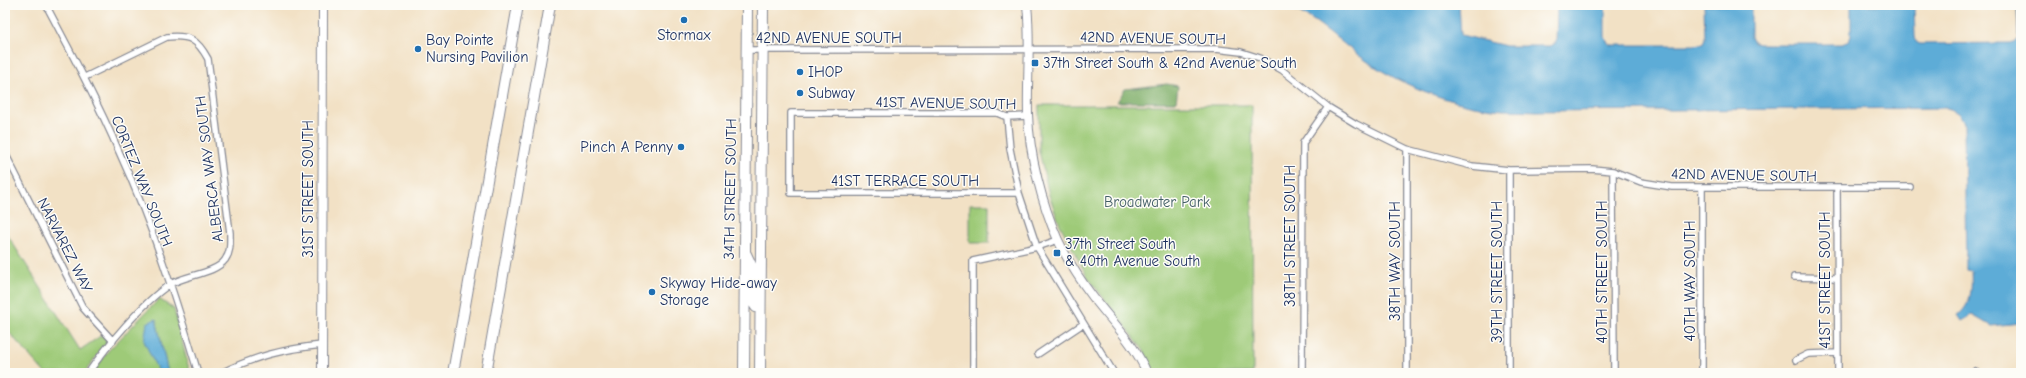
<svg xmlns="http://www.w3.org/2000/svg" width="2026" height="378" viewBox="0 0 2026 378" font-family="'Comic Neue',sans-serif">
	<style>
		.green { fill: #9eca78; stroke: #5c7c6b }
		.forest { fill: #7eae68; stroke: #4c6e63 }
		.water { fill: #5dacd7; stroke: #3c6e9a }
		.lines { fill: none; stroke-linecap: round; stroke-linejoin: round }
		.street-casing { stroke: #868892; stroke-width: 8 }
		.secondary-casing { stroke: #868892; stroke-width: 10 }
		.highway-casing { stroke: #868892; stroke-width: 12 }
		.street { stroke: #fff; stroke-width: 5.5 }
		.secondary { stroke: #fff; stroke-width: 8 }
		.highway { stroke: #fff; stroke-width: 10 }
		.poi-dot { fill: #1f6fb2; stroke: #fdfcf7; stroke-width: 1.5 }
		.labels { text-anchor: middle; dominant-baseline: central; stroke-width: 3; stroke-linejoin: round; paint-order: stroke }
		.poi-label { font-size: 15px; fill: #1b2f5e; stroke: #fdfcf7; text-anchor: start }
		.street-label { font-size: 15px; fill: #1b2f5e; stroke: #fdfcf7 }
		.park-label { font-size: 15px; fill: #425e66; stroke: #fdfcf7 }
	</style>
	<rect width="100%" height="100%" fill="#fdfcf7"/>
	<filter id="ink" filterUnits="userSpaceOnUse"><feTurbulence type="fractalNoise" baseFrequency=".025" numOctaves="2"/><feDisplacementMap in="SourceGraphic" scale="8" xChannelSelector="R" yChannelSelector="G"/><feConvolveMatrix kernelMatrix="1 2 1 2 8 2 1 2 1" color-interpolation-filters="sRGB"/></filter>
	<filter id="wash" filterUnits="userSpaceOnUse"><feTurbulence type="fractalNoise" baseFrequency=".012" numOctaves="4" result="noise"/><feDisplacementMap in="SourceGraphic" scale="16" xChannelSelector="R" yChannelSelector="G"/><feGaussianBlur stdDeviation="0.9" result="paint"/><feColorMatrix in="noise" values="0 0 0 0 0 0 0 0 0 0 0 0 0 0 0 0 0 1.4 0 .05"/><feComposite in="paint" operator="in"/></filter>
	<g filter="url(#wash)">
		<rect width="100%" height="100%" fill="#f2e1c5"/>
		<path class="green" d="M1252 105 1253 373H1154L1144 351 1127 328 1088 278 1060 225 1049 195 1039 151V105Z
			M970 204H989V243H970Z
			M5 231 80 350 102 335 108 341 84 373H45L5 328Z
			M159 299 174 309 190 373H168L156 319 144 341 159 373H93L108 351Z"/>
		<path class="forest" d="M1167 84 1178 86 1176 102H1117L1125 89Z"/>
		<path class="water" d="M1284 5H1459L1461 35 1506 46H1550L1556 43 1557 5H1605V37L1608 43 1612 45H1697L1703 43 1705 38 1704 5H1751V37L1754 43 1759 44H1842L1849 41 1851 36V5H1914L1915 36 1916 42 1920 44 2011 43 2015 41 2018 37 2017 5H2021V323L1991 326 1972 315 1962 321 1958 315C1972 304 1972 288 1971 271L1966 270 1964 123C1961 114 1956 111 1947 108L1536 111C1522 110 1507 111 1493 109 1452 104 1409 88 1374 66 1353 53 1336 36 1316 22 1306 15 1295 10 1284 5Z
			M156 319 168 373H159L144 341 147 323Z"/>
	</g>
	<g filter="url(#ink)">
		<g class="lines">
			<defs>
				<path id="street" d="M46 5C72 54 98 103 120 154 152 224 176 299 198 373
					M747 50 1216 49 1241 52 1260 58 1282 70 1328 107 1356 124 1407 149 1472 166 1509 170 1592 169 1613 171 1641 182 1672 187H1910
					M85 77 167 37C190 35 197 39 208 59L230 233C230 243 231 252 225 260 215 274 184 275 169 285 143 302 106 347 88 373
					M1007 117 1010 149 1019 193 1037 247 1114 373
					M5 153 83 308 113 341
					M1509 170V373
					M1613 171 1614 373
					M1837 187 1838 373
					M1019 193H791V113H997L1007 117 1028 116
					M1794 277 1837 278
					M1038 354 1083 324
					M1796 360 1808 354 1837 353
					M1975 371 1977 373
					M221 373C255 356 285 349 322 345
					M973 373V261L1037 247 1058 240
					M1302 373 1303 143 1328 107
					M1407 373V149
					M1702 373V189"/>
				<path id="secondary" d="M1027 5C1031 41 1027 78 1028 114 1029 154 1042 204 1058 240 1067 259 1080 280 1093 297 1112 322 1134 343 1147 373
					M322 373 323 5"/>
				<path id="highway" d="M746 254 753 269 754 304 756 307
					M453 373 518 5
					M486 373 550 5
					M744 373 747 5
					M760 373 763 5"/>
			</defs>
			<use href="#street" class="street-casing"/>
			<use href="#secondary" class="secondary-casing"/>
			<use href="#highway" class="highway-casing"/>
			<use href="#street" class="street"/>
			<use href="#secondary" class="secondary"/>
			<use href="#highway" class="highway"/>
		</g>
	</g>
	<g class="poi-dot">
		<circle cx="684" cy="20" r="4"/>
		<circle cx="418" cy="49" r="4"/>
		<rect x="1031" y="59" width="8" height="8" rx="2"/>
		<circle cx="800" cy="72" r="4"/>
		<circle cx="800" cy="93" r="4"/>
		<circle cx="681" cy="147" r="4"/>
		<rect x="1053" y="249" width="8" height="8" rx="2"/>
		<circle cx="652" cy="292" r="4"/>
	</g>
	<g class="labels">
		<g class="poi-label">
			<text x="684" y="35" text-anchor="middle">Stormax</text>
			<text x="426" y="40">Bay Pointe<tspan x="426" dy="17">Nursing Pavilion</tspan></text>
			<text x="1043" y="63">37th Street South &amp; 42nd Avenue South</text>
			<text x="808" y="72">IHOP</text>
			<text x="808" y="93">Subway</text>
			<text x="673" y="147" text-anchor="end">Pinch A Penny</text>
			<text x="1065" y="244">37th Street South<tspan x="1065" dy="17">&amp; 40th Avenue South</tspan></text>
			<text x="660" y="283">Skyway Hide-away<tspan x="660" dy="17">Storage</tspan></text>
		</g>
		<g class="street-label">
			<text x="829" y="38">42ND AVENUE SOUTH</text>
			<text transform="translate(1153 38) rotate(1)">42ND AVENUE SOUTH</text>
			<text transform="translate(946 103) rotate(1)">41ST AVENUE SOUTH</text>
			<text transform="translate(209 169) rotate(-97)">ALBERCA WAY SOUTH</text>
			<text transform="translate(1744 175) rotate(1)">42ND AVENUE SOUTH</text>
			<text transform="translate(142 181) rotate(68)">CORTEZ WAY SOUTH</text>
			<text x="905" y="181">41ST TERRACE SOUTH</text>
			<text transform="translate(308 189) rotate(-90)">31ST STREET SOUTH</text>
			<text transform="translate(730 189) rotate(-89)">34TH STREET SOUTH</text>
			<text transform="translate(1290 236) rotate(-90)">38TH STREET SOUTH</text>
			<text transform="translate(65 245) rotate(63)">NARVAREZ WAY</text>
			<text transform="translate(1395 261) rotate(-90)">38TH WAY SOUTH</text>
			<text transform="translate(1497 272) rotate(-90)">39TH STREET SOUTH</text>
			<text transform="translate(1602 272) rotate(-90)">40TH STREET SOUTH</text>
			<text transform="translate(1825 280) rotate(-90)">41ST STREET SOUTH</text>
			<text transform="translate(1690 281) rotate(-90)">40TH WAY SOUTH</text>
		</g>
		<g class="park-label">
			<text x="1157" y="202">Broadwater Park</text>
		</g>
	</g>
	<rect width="2026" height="378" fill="none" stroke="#fdfcf7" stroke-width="20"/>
</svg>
